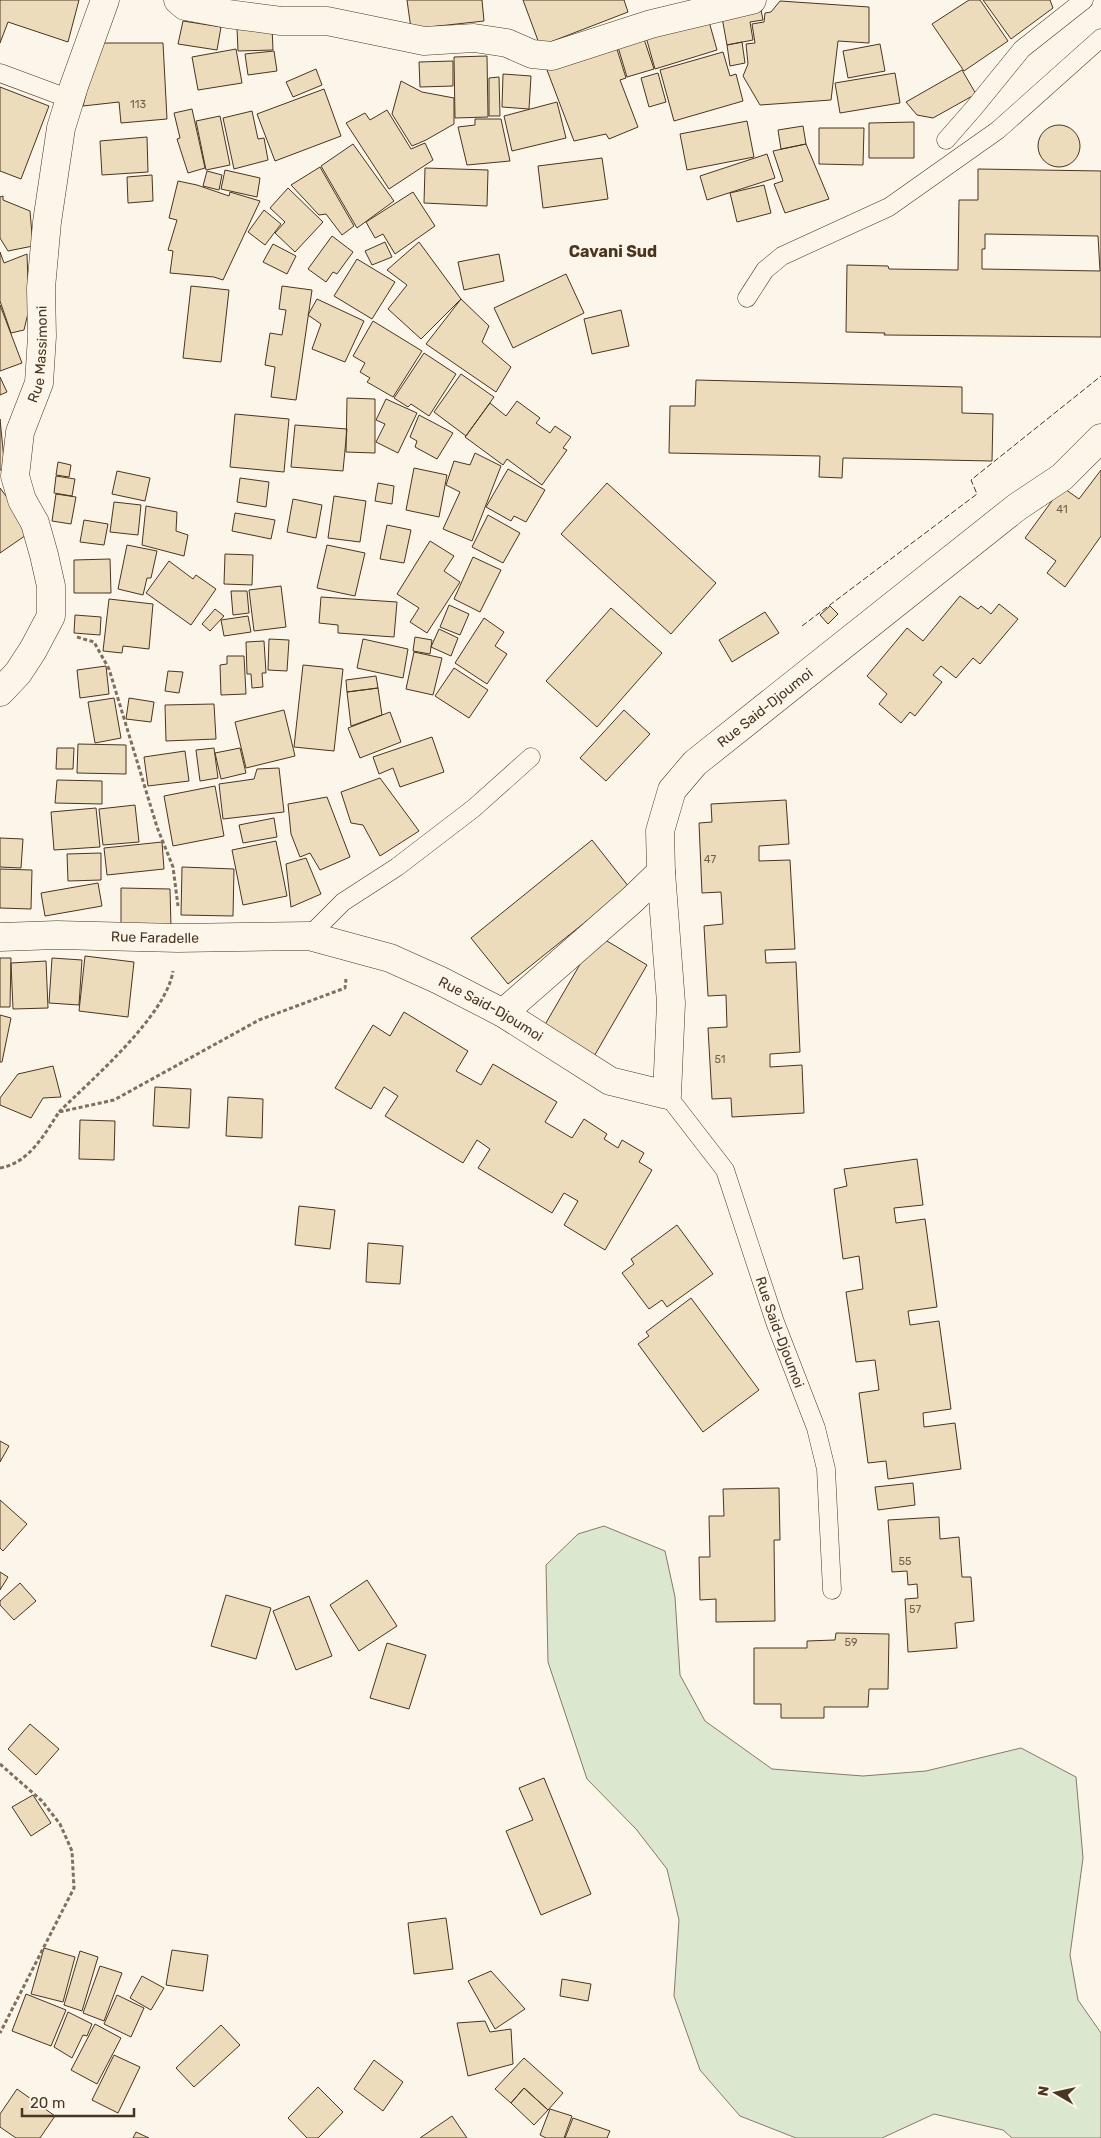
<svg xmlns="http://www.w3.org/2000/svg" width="1101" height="2138" viewBox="0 0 1101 2138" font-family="Rubik,sans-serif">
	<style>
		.green { fill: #dce7d0; stroke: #887966 }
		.building { fill: #ecdcbc; stroke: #4a3520; fill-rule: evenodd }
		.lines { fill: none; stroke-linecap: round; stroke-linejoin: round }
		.lane-casing { stroke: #4a3520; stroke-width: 19 }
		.street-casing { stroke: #4a3520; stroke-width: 29 }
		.path { stroke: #7f6f5c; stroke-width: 3; stroke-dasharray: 4 2.5; stroke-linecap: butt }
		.lane { stroke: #fbf6e9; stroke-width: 18 }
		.street { stroke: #fbf6e9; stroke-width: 28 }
		.fence { stroke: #4a3520; stroke-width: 1; stroke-dasharray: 6 2.5; stroke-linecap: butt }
		.labels { text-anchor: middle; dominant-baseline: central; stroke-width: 4; stroke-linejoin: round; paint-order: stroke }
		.number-label { font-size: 11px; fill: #725f47 }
		.street-label { font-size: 14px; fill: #4a3520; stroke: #fbf6e9 }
		.quarter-label { font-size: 16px; font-weight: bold; fill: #4a3520; stroke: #fbf6e9 }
	</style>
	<rect width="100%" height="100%" fill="#fbf6e9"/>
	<path class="green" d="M604 1526 665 1551 675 1597 680 1675 705 1721 772 1769 863 1776 926 1771 1021 1748 1076 1777 1083 1858 1070 1955 1078 2000 1101 2033V2138H1012L1003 2130 934 2114 882 2138H796L740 2116 700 2070 674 1996 679 1920 667 1869 636 1829 587 1779 548 1662 546 1565 578 1534Z"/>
	<path class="building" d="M0 0H79L68 42 8 22 0 43Z
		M407 0H482L484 21 411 29Z
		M523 0H624L628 12 540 46Z
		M969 0H980L1008 41 964 71 932 24Z
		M983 0H1050L1053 8 1011 39Z
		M780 1 869 7V43L838 41 831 100 760 105 743 76 748 64 746 44 755 43 752 24 764 22 765 13 771 12Z
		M760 5 763 20 750 22 753 40 727 45 721 12Z
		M708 18 717 50 655 69 646 37Z
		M183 21 221 27 217 50 178 44Z
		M272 27 273 50 238 51 237 28Z
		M644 39 654 69 627 77 618 47Z
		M742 42 745 63 730 66 727 45Z
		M99 43H163L167 119 121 123 119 102 83 106Z
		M615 43 626 78 620 80 638 127 609 139 606 134 574 141 547 70Z
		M880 44 885 71 848 78 843 51Z
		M236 49 242 83 198 90 192 57Z
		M274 51 277 71 248 75 245 54Z
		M723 52 730 76 736 74 743 101 674 121 660 70Z
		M487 56 488 117 455 118 454 57Z
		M453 61V86L420 87 419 62Z
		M316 69 322 85 293 97 286 82Z
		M962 70 976 94 933 118 917 115 906 102Z
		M658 73 666 102 649 107 641 78Z
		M895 73 900 103 840 113 835 83Z
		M503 74 531 76 529 109 502 107Z
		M499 77 500 116H489V78Z
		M401 81 422 92 454 98V124L426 140 412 146 392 114Z
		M0 87 49 106 21 179 0 171Z
		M324 89 341 136 275 161 257 114Z
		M557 102 566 138 512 151 504 116Z
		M192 109 205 168 188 173 177 139 180 138 174 113Z
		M387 110 411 149 425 143 433 160 389 189 346 123 365 113 370 120Z
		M252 111 258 139 264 138 268 160 234 169 223 118Z
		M220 116 230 165 206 170 196 121Z
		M475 119H501L510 161 467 165 458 127 475 125Z
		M747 121 754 157 687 170 680 134Z
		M914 122V158H869V123Z
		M1038 146a21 21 0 1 1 42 0a21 21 0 1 1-42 0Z
		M803 126 806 144 781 149 778 130Z
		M819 128H864L863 165 819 164Z
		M147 137 148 172 102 175 100 141Z
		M353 144 394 201 357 228 321 166Z
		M806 144 829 199 785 213 774 184 783 181 773 151Z
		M767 154 775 178 707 200 700 176Z
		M602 158 608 199 543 208 538 166Z
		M320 167 354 226 342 235 326 214 319 215 291 185Z
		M425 168 488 170 487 206 424 203Z
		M978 169 1101 171V337L884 335 885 333 846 332 847 265 888 266 889 269 958 270 959 200H978ZM985 234 1098 236 1100 271 982 269V249H985Z
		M225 170 260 178 257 197 221 189Z
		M207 171 222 175 219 190 203 186Z
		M152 175 153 201 128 203 127 177Z
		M178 181 197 185 229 196 230 192 260 201 223 280 214 277 170 273 173 251 168 250 177 220 169 218Z
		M764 185 771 213 737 222 730 193Z
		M288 188 323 222 295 252 275 233 285 222 270 208Z
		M413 192 435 226 395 254 383 234 375 238 366 222Z
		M3 196V200L30 211 33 246 8 251 0 238V197Z
		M264 210 281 224 265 245 248 232Z
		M332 236 353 252 337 274 333 272 326 282 308 269Z
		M385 242 392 257 372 265 365 251Z
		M419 242 461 299 421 339 388 309 407 285 387 270Z
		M273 244 296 256 287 274 263 262Z
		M0 252 4 263 27 254 29 309 24 330 11 333 0 301Z
		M499 254 504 281 464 290 458 262Z
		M357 259 395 282 372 319 334 296Z
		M566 274 584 313 513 348 494 308Z
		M191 286 229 290 221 362 183 358Z
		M282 286 312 290 296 400 271 397 275 367 265 365 270 333 282 335 286 310 279 309Z
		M317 299 364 321 345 362 312 349 321 324 308 315Z
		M461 299 489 326 482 342 511 367 496 392 426 344Z
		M0 305 22 363 0 371Z
		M621 310 629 346 592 354 584 319Z
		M373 321 422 351 393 397 367 382 370 378 360 372 365 363 353 356Z
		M424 353 456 374 429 416 411 404 408 407 394 398Z
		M461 374 494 397 466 436 434 412Z
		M0 377 7 392 0 395Z
		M696 380 962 387V413L993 414 992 461 843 458 842 478 819 477 820 456 669 453 670 406H695Z
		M347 398 375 399V453L346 452Z
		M386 399 417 413 398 453 376 442 385 424 376 420Z
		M517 401 540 418 536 423 550 433 555 426 571 437 563 448 567 450 542 485 507 459 503 465 465 437 490 403 506 416Z
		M235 414 289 419 284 472 230 467Z
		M419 415 453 433 437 459 415 447 417 441 410 437Z
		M0 419 5 470H0Z
		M295 425 347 429 343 471 291 467Z
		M475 453 501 466 472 541 443 529 460 492 446 485 454 461 470 465Z
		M58 462 71 465 69 477 56 475Z
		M414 468 447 475 439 517 406 510Z
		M508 469 545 490 526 522 514 516 511 521 486 507Z
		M1101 470V536L1065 587 1047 573 1056 561 1025 538 1062 487 1079 499Z
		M117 471 150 478 145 501 112 494Z
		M56 476 75 479 72 496 54 493Z
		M240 478 269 482 266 507 237 502Z
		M378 483 394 486 392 504 375 501Z
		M607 483 716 583 671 634 561 534Z
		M0 488 32 531 0 553Z
		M56 494 76 497 71 524 52 521Z
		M334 496 366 501 360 542 328 538Z
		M293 499 322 505 316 538 287 532Z
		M114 502 141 505 138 535 110 532Z
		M146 506 177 512 176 531 188 535 184 556 142 545Z
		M235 513 275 520 271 539 232 531Z
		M488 515 520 533 503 563 472 547Z
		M84 520 108 524 104 545 80 542Z
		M387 525 411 530 404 563 380 559Z
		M430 541 454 556 444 571 460 582 427 633 410 622 419 608 397 594Z
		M127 545 157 551 151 578H147L143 595 118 589Z
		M327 545 365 553 355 596 317 588Z
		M225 554 253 555 252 585 224 584Z
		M473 557 501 570 480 612 454 599Z
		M110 559 111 593H74V560Z
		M169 561 193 579 196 575 216 589 191 625 146 593Z
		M281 586 286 627 254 631 249 590Z
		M231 591H247L249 613 233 615Z
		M960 596 978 609 981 606 991 614 999 604 1018 619 980 664 973 658 956 678 941 666 933 675 942 682 915 716 910 712 901 723 879 704 887 694 867 676 907 628 923 641Z
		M321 597 397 602 394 637 338 633V625L319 623Z
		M109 599 153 604 149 649 123 646 122 653 103 651Z
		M449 605 469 614 460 635 440 627Z
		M830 606 838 614 828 624 820 615Z
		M611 608 662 653 597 727 546 681Z
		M215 609 224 616 210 631 202 624Z
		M765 612 779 633 732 662 719 640Z
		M75 615 101 617 100 635 74 633Z
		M248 616 251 632 224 636 221 620Z
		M484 618 504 632 495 646 507 654 487 684 455 663Z
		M439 629 458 638 451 656 431 647Z
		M415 637 432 640 430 654 413 651Z
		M269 639 289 640 287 671 268 670Z
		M363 639 408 649 403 678 357 668Z
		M264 641 266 673H262L263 687 252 688 251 674H247L246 642Z
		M414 652 442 658 433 695 406 689Z
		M227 656H244L246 694 221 695 220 665 227 664Z
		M303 665 343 669 334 751 294 747Z
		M106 666 109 694 80 698 77 670Z
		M454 668 488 690 469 718 435 696Z
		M168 671 183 672 179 693 165 691Z
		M376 676 378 688 347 692 346 680Z
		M378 688 382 715 351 726 347 692Z
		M114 698 121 738 95 743 88 702Z
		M129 698 154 702 151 722 126 719Z
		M214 704 216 739 166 741 165 705Z
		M284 710 295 756 246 768 235 722Z
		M624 710 650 734 606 781 580 758Z
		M390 712 401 742 360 758 348 728Z
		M432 737 444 772 400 787 393 768 379 774 373 757Z
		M78 744 126 745V774L77 773Z
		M57 748H74L73 769H56Z
		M214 748 218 778 200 781 196 750Z
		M240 748 246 773 221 779 215 753Z
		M185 751 189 781 148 786 144 757Z
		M279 768 284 812 223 819 219 784 254 779 257 769Z
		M380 778 419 831 380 856 363 825 351 823 341 792Z
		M57 780 102 781V804L55 803Z
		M215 786 224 836 173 846 164 796Z
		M327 797 350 857 320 870 310 853 300 857 291 834 288 804Z
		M786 800 789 844 759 846V861L790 860 795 949 765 950 766 963 796 962 800 1052 770 1054V1067L802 1065 804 1113 732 1117 731 1098 712 1099 708 1028 727 1027 726 995 708 996 704 926 723 924 721 892 702 893 699 823 712 822 711 804Z
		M135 805 139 842 103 845 99 809Z
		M96 808 100 847 54 850 51 812Z
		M274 818 277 837 243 843 239 825Z
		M0 838 23 839 21 868 0 867Z
		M592 840 629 887 508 984 471 938Z
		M276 841 287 896 243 905 232 850Z
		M162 842 164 869 107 875 104 848Z
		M101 853V880L68 881 67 854Z
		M306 858 321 894 291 907 286 864Z
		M182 867 234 869 233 916 181 915Z
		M0 869 32 870 31 909 0 908Z
		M98 883 102 906 45 916 41 893Z
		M121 888 170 889 171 927 121 924Z
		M597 935 647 965 593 1058 543 1028Z
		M85 956 134 962 128 1017 79 1011Z
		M0 958H11L10 1007H0Z
		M52 958 82 960 79 1005 49 1003Z
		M46 961 48 1008 13 1009 11 963Z
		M404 1012 468 1051 456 1071 481 1085 493 1064 557 1102 545 1122 572 1138 584 1119 607 1134 604 1139 618 1148 622 1140 644 1153 639 1162 652 1170 605 1250 564 1225 578 1201 564 1193 552 1213 478 1168 490 1149 477 1140 463 1163 385 1116 398 1096 384 1087 371 1109 335 1088 373 1025 390 1036Z
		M0 1015 11 1018 2 1062H0Z
		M53 1066 61 1097 43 1098 31 1118 0 1105V1098L18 1074Z
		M155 1087 191 1089 189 1128 153 1126Z
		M228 1097 263 1099 262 1138 226 1136Z
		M80 1120 115 1121 114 1160 79 1159Z
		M917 1159 923 1205 894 1208 896 1223 925 1219 937 1307 908 1311 910 1325 939 1321 951 1409 923 1413 924 1427 955 1423 961 1469 888 1479 886 1461 868 1463 859 1393 879 1390 875 1360 856 1362 846 1292 863 1289 859 1256 843 1259 834 1189 847 1186 844 1169Z
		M299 1206 335 1210 330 1249 295 1245Z
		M677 1225 713 1274 667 1307 662 1300 649 1309 622 1273 634 1264 631 1259Z
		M368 1243 403 1246 400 1284 366 1282Z
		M691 1298 759 1390 703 1432 638 1344 649 1336 646 1332Z
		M0 1441 9 1446 0 1462Z
		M913 1483 915 1505 878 1510 875 1487Z
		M779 1488 780 1540H774L775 1621 716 1622V1599L700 1600 699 1557H710L709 1516H724L723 1489Z
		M0 1500 27 1524 3 1551 0 1548Z
		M939 1517 940 1539 959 1537 962 1577H971L974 1621 955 1623 957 1648 908 1652 905 1599 918 1598 917 1584 908 1585 907 1571 892 1572 888 1520Z
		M0 1572 8 1577 0 1590Z
		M367 1580 397 1626 359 1651 330 1605Z
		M20 1583 36 1601 14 1620 0 1605V1601Z
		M226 1595 271 1608 256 1659 211 1646Z
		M309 1596 332 1656 296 1670 273 1611Z
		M836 1633 889 1634 888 1689H869L868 1707H824V1718H781V1704H754V1648H807V1641L835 1640Z
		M387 1643 426 1655 409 1709 370 1698Z
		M30 1724 59 1749 36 1775 8 1749Z
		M544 1778 591 1894 541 1915 506 1831 533 1820 519 1788Z
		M33 1795 51 1823 31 1836 12 1807Z
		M446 1918 453 1969 414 1974 408 1923Z
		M44 1948 75 1957 63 2002 31 1994Z
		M172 1950 208 1955 203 1991 166 1985Z
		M80 1951 98 1957 82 2011 64 2005Z
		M100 1966 122 1973 104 2021 83 2013Z
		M491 1971 525 2009 495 2029 468 1981Z
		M142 1976 164 1988 151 2010 130 1998Z
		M562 1979 591 1984 588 2001 560 1996Z
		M26 1994 66 2010 51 2046 12 2031Z
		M117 1995 144 2008 131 2037 104 2024Z
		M68 2012 92 2024 87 2036 83 2035 72 2058 54 2047Z
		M485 2021 490 2032 511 2029 513 2064 468 2076 457 2023Z
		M95 2024 121 2038 97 2084 71 2070Z
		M221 2025 240 2045 194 2087 176 2068Z
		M114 2055 140 2067 118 2113 92 2100Z
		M524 2058 563 2093 548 2110 524 2088 511 2103 495 2089Z
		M374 2060 403 2082 383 2111 354 2089Z
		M318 2087 343 2112 318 2138H307L288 2118Z
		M524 2088 548 2110 534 2125 511 2103Z
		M17 2089 55 2116 40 2138H16L0 2127V2114Z
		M550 2109 572 2116 564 2138H546L540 2135Z
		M452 2116 467 2138H420Z
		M573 2118 610 2131 607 2138H565Z
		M136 2132 149 2138H133Z"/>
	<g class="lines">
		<defs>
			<g id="lane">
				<path d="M0 73 70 99"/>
				<path d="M946 140 974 108 1022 49 1084 0"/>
				<path d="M747 298 765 270 782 256 889 207 998 130 1101 38"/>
				<path d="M309 936 343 902 397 867 474 808 531 757"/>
				<path id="s1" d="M667 1095 725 1170 775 1322 816 1428 826 1469 832 1590"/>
			</g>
			<g id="street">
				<path d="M178 0 185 6 228 14 281 21H327L424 41 474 38 507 43 532 54 552 56 651 24 752 0"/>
				<path id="s2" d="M0 692 18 673 33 650 51 616V586L44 555 35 523 22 500 15 476 20 432 39 383 42 336 41 288 47 222 61 128 74 86 105 0"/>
				<path id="s3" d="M0 937 57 935 178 938 309 936 390 958 439 980 503 1013 610 1081 667 1095 671 1003 661 872 660 831 672 790 695 763 1017 507 1062 477 1101 438"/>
				<path d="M503 1013 632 900 661 872"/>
			</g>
		</defs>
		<use href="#lane" class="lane-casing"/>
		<use href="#street" class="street-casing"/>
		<path class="path" d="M77 637 94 642 109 669 157 827 173 867 178 906
			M59 1112C92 1079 166 1016 173 971
			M0 1168C29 1163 44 1135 59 1112L114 1100 259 1020 345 988 346 979
			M0 1764 42 1801 60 1824 72 1851 74 1888 0 2033"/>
		<use href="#lane" class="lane"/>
		<use href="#street" class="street"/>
		<path class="fence" d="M802 626 977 494 971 480 1101 376"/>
	</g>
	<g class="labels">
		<g class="number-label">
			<text x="138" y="104">113</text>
			<text x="1062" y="509">41</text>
			<text x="710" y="859">47</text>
			<text x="720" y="1059">51</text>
			<text x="905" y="1561">55</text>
			<text x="915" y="1609">57</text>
			<text x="851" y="1642">59</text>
		</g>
		<g class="street-label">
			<text stroke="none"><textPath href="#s2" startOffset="364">Rue Massimoni</textPath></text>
			<text stroke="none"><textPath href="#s3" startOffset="1136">Rue Said-Djoumoi</textPath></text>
			<text stroke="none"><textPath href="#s3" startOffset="155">Rue Faradelle</textPath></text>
			<text stroke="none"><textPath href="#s3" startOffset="506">Rue Said-Djoumoi</textPath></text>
			<text stroke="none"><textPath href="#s1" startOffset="266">Rue Said-Djoumoi</textPath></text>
		</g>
		<g class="quarter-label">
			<text x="613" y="251">Cavani Sud</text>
		</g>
	</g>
	<g transform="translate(1056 2093) rotate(279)" stroke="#fbf6e9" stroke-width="4" paint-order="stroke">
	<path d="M0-4L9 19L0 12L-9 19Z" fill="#4a3520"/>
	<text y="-8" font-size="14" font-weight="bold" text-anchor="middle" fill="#4a3520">N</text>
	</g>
	<path d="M22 2108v8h112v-8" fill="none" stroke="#4a3520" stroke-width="2.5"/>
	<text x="30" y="2108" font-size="15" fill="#4a3520" stroke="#fbf6e9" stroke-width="4" paint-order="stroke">20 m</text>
</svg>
